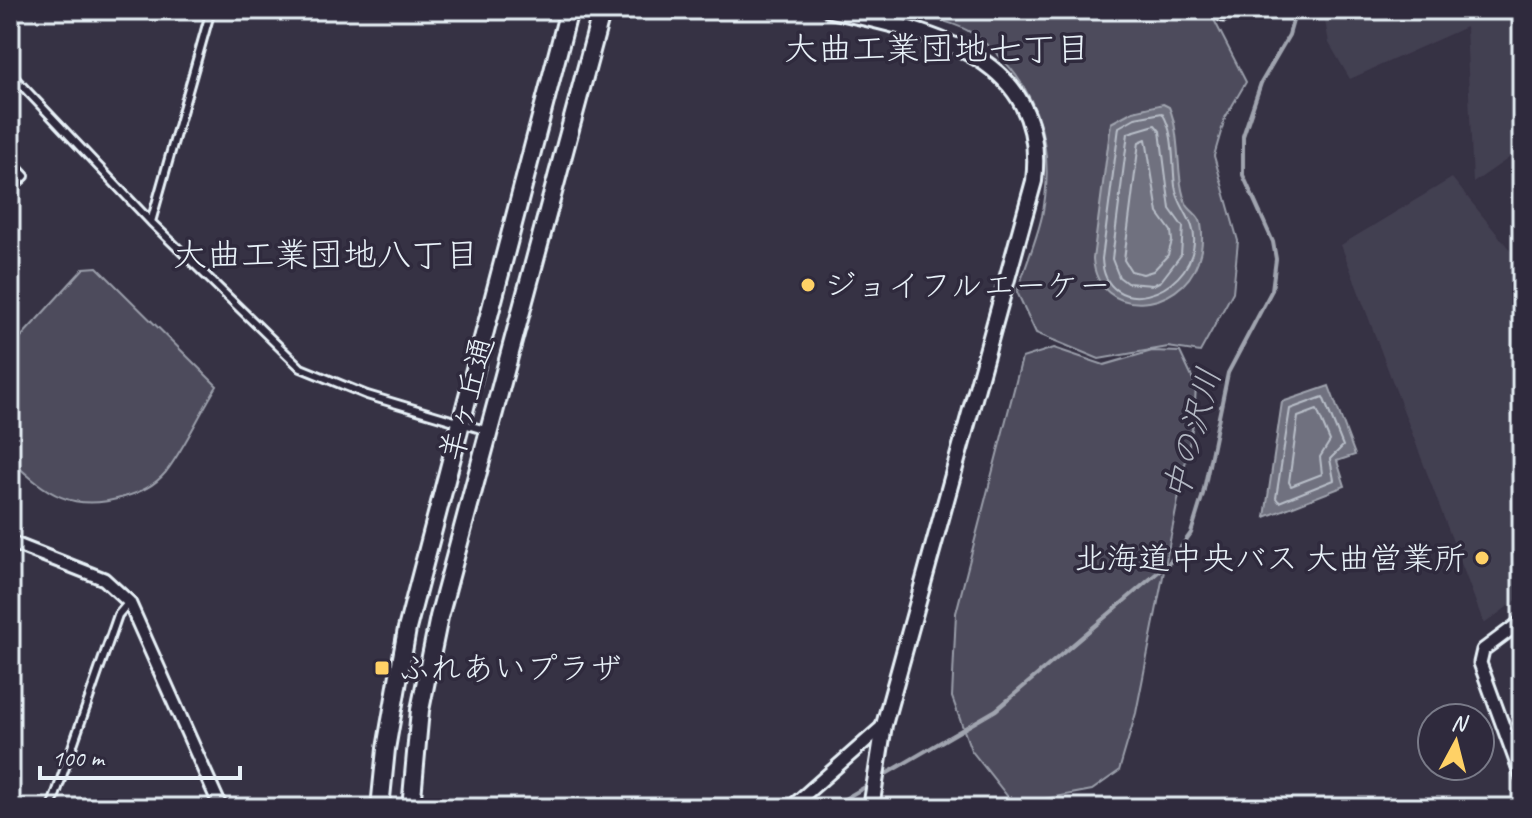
<svg xmlns="http://www.w3.org/2000/svg" width="1532" height="818" viewBox="0 0 1532 818" font-family="Caveat,'Klee One',sans-serif">
	<style>
		.built { fill: #433f51 }
		.green { fill: #4d4b5c; stroke: #9a9eaa; stroke-width: 2 }
		.water { fill: #70717f; stroke: #a0a4af; stroke-width: 2 }
		.lines { fill: none; stroke-linecap: round; stroke-linejoin: round }
		.shore { stroke: #b8bec8; stroke-width: 2 }
		.stream { stroke: #a0a4af; stroke-width: 4 }
		.service-casing { stroke: #e8f1f8; stroke-width: 12 }
		.minor-casing { stroke: #e8f1f8; stroke-width: 17 }
		.tertiary-casing { stroke: #e8f1f8; stroke-width: 20 }
		.secondary-casing { stroke: #e8f1f8; stroke-width: 22 }
		.service { stroke: #2f2a3d; stroke-width: 6 }
		.minor { stroke: #2f2a3d; stroke-width: 11 }
		.tertiary { stroke: #2f2a3d; stroke-width: 14 }
		.secondary { stroke: #2f2a3d; stroke-width: 16 }
		.poi-dot { fill: #ffd166; stroke: #2f2a3d; stroke-width: 3 }
		.labels { text-anchor: middle; dominant-baseline: central; stroke-width: 7; stroke-linejoin: round; paint-order: stroke }
		.poi-label { font-size: 32px; fill: #e8f1f8; stroke: #2f2a3d; text-anchor: start }
		.street-label { font-size: 32px; fill: #e8f1f8; stroke: #2f2a3d }
		.neighbourhood-label { font-size: 34px; fill: #e8f1f8; stroke: #2f2a3d }
		.water-label { font-size: 34px; font-style: italic; fill: #b2b7c2; stroke: #2f2a3d }
	</style>
	<rect width="100%" height="100%" fill="#363244"/>
	<filter id="ink" filterUnits="userSpaceOnUse"><feTurbulence type="fractalNoise" baseFrequency=".0125" numOctaves="2"/><feDisplacementMap in="SourceGraphic" scale="16" xChannelSelector="R" yChannelSelector="G"/><feConvolveMatrix kernelMatrix="1 2 1 2 8 2 1 2 1" color-interpolation-filters="sRGB"/></filter>
	<g filter="url(#ink)">
		<path class="built" d="M1323 10H1522V149L1473 183 1466 27 1350 79 1329 43Z
			M1452 178 1522 265V596L1484 624 1341 245Z"/>
		<path class="green" d="M891 10H1209L1246 82 1225 118 1214 156 1238 241 1233 292 1200 352 1168 347 1099 359 1036 333 1017 292C1025 267 1036 242 1042 216 1057 143 1036 78 973 34 952 19 915 16 891 10Z
			M97 267 217 386C200 413 185 447 166 472 154 486 141 492 124 497 73 513 46 494 10 459V349L84 268Z
			M1054 348 1104 365 1152 351 1180 352 1196 386 1194 419 1136 713 1119 771 1092 790 1034 801 1012 802 971 750 952 697 956 613 1022 358Z"/>
		<path class="water" d="M1163 104 1169 107C1182 137 1175 182 1187 205 1191 212 1200 215 1201 224 1203 236 1202 250 1198 261 1181 313 1098 321 1093 259L1111 123 1133 111Z
			M1329 386 1355 455 1337 461 1345 486 1265 517 1282 402Z"/>
		<g class="lines">
			<path class="shore" d="M1162 113C1175 133 1172 162 1175 186 1178 208 1196 220 1194 243 1189 298 1105 321 1102 259L1119 127 1135 118Z
				M1155 125 1160 131 1170 209 1183 227 1181 255 1161 281 1153 285 1127 283 1119 277 1112 259 1128 133Z
				M1146 139 1158 213 1171 231 1172 241 1168 255 1153 271 1143 274 1131 271 1124 260 1139 142Z
				M1323 397 1343 446 1330 459 1334 480 1279 502 1276 498 1290 409Z
				M1317 410 1330 441 1320 457 1322 474 1291 486 1289 482 1298 417Z"/>
			<path class="stream" d="M879 778 996 710 1170 562 1191 533 1203 494 1228 373 1272 290 1276 259 1273 242 1243 175V136L1261 83 1289 35 1296 10
				M829 808 872 783"/>
			<defs>
				<path id="service" d="M10 73 151 222 301 368 367 395 488 431
					M10 160 25 176 10 190
					M151 222 211 10
					M51 808 118 615 129 602"/>
				<path id="minor" d="M1221 10 1223 15 1228 10
					M10 542 104 579 129 602 221 808
					M1522 621 1483 650 1480 663 1522 778
					M790 808 884 725"/>
				<path id="tertiary" d="M830 10C926 31 1049 54 1034 181L884 725 871 808"/>
				<path id="secondary" d="M380 808 386 749 407 629 569 10
					M411 808 420 710 439 617 602 10"/>
			</defs>
			<use href="#service" class="service-casing"/>
			<use href="#minor" class="minor-casing"/>
			<use href="#tertiary" class="tertiary-casing"/>
			<use href="#secondary" class="secondary-casing"/>
			<use href="#service" class="service"/>
			<use href="#minor" class="minor"/>
			<use href="#tertiary" class="tertiary"/>
			<use href="#secondary" class="secondary"/>
		</g>
	</g>
	<g class="poi-dot">
		<circle cx="808" cy="285" r="8"/>
		<circle cx="1482" cy="558" r="8"/>
		<rect x="374" y="660" width="16" height="16" rx="4"/>
	</g>
	<g class="labels">
		<g class="poi-label">
			<text x="824" y="285">ジョイフルエーケー</text>
			<text x="1466" y="558" text-anchor="end">北海道中央バス 大曲営業所</text>
			<text x="398" y="668">ふれあいプラザ</text>
		</g>
		<g class="street-label">
			<text transform="translate(467 399) rotate(-75)">羊ヶ丘通</text>
		</g>
		<g class="neighbourhood-label">
			<text x="937" y="48">大曲工業団地七丁目</text>
			<text x="326" y="254">大曲工業団地八丁目</text>
		</g>
		<g class="water-label">
			<text transform="translate(1192 434) rotate(-75)">中の沢川</text>
		</g>
	</g>
	<rect width="1532" height="818" fill="none" stroke="#2f2a3d" stroke-width="40"/>
	<rect x="20" y="20" width="1492" height="778" fill="none" stroke="#e8f1f8" stroke-width="3" filter="url(#ink)"/>
	<g transform="translate(1456 742) rotate(7)"><circle r="38" fill="#2f2a3d" stroke="#797a88" stroke-width="2"/>
	<path d="M0-6L14 30L0 20L-14 30Z" fill="#ffd166"/>
	<text y="-12" font-size="22" font-weight="bold" text-anchor="middle" fill="#e8f1f8">N</text>
	</g>
	<path d="M40 766v12h200v-12" fill="none" stroke="#e8f1f8" stroke-width="4"/>
	<text x="52" y="766" font-size="24" fill="#e8f1f8" stroke="#2f2a3d" stroke-width="6" paint-order="stroke">100 m</text>
</svg>
